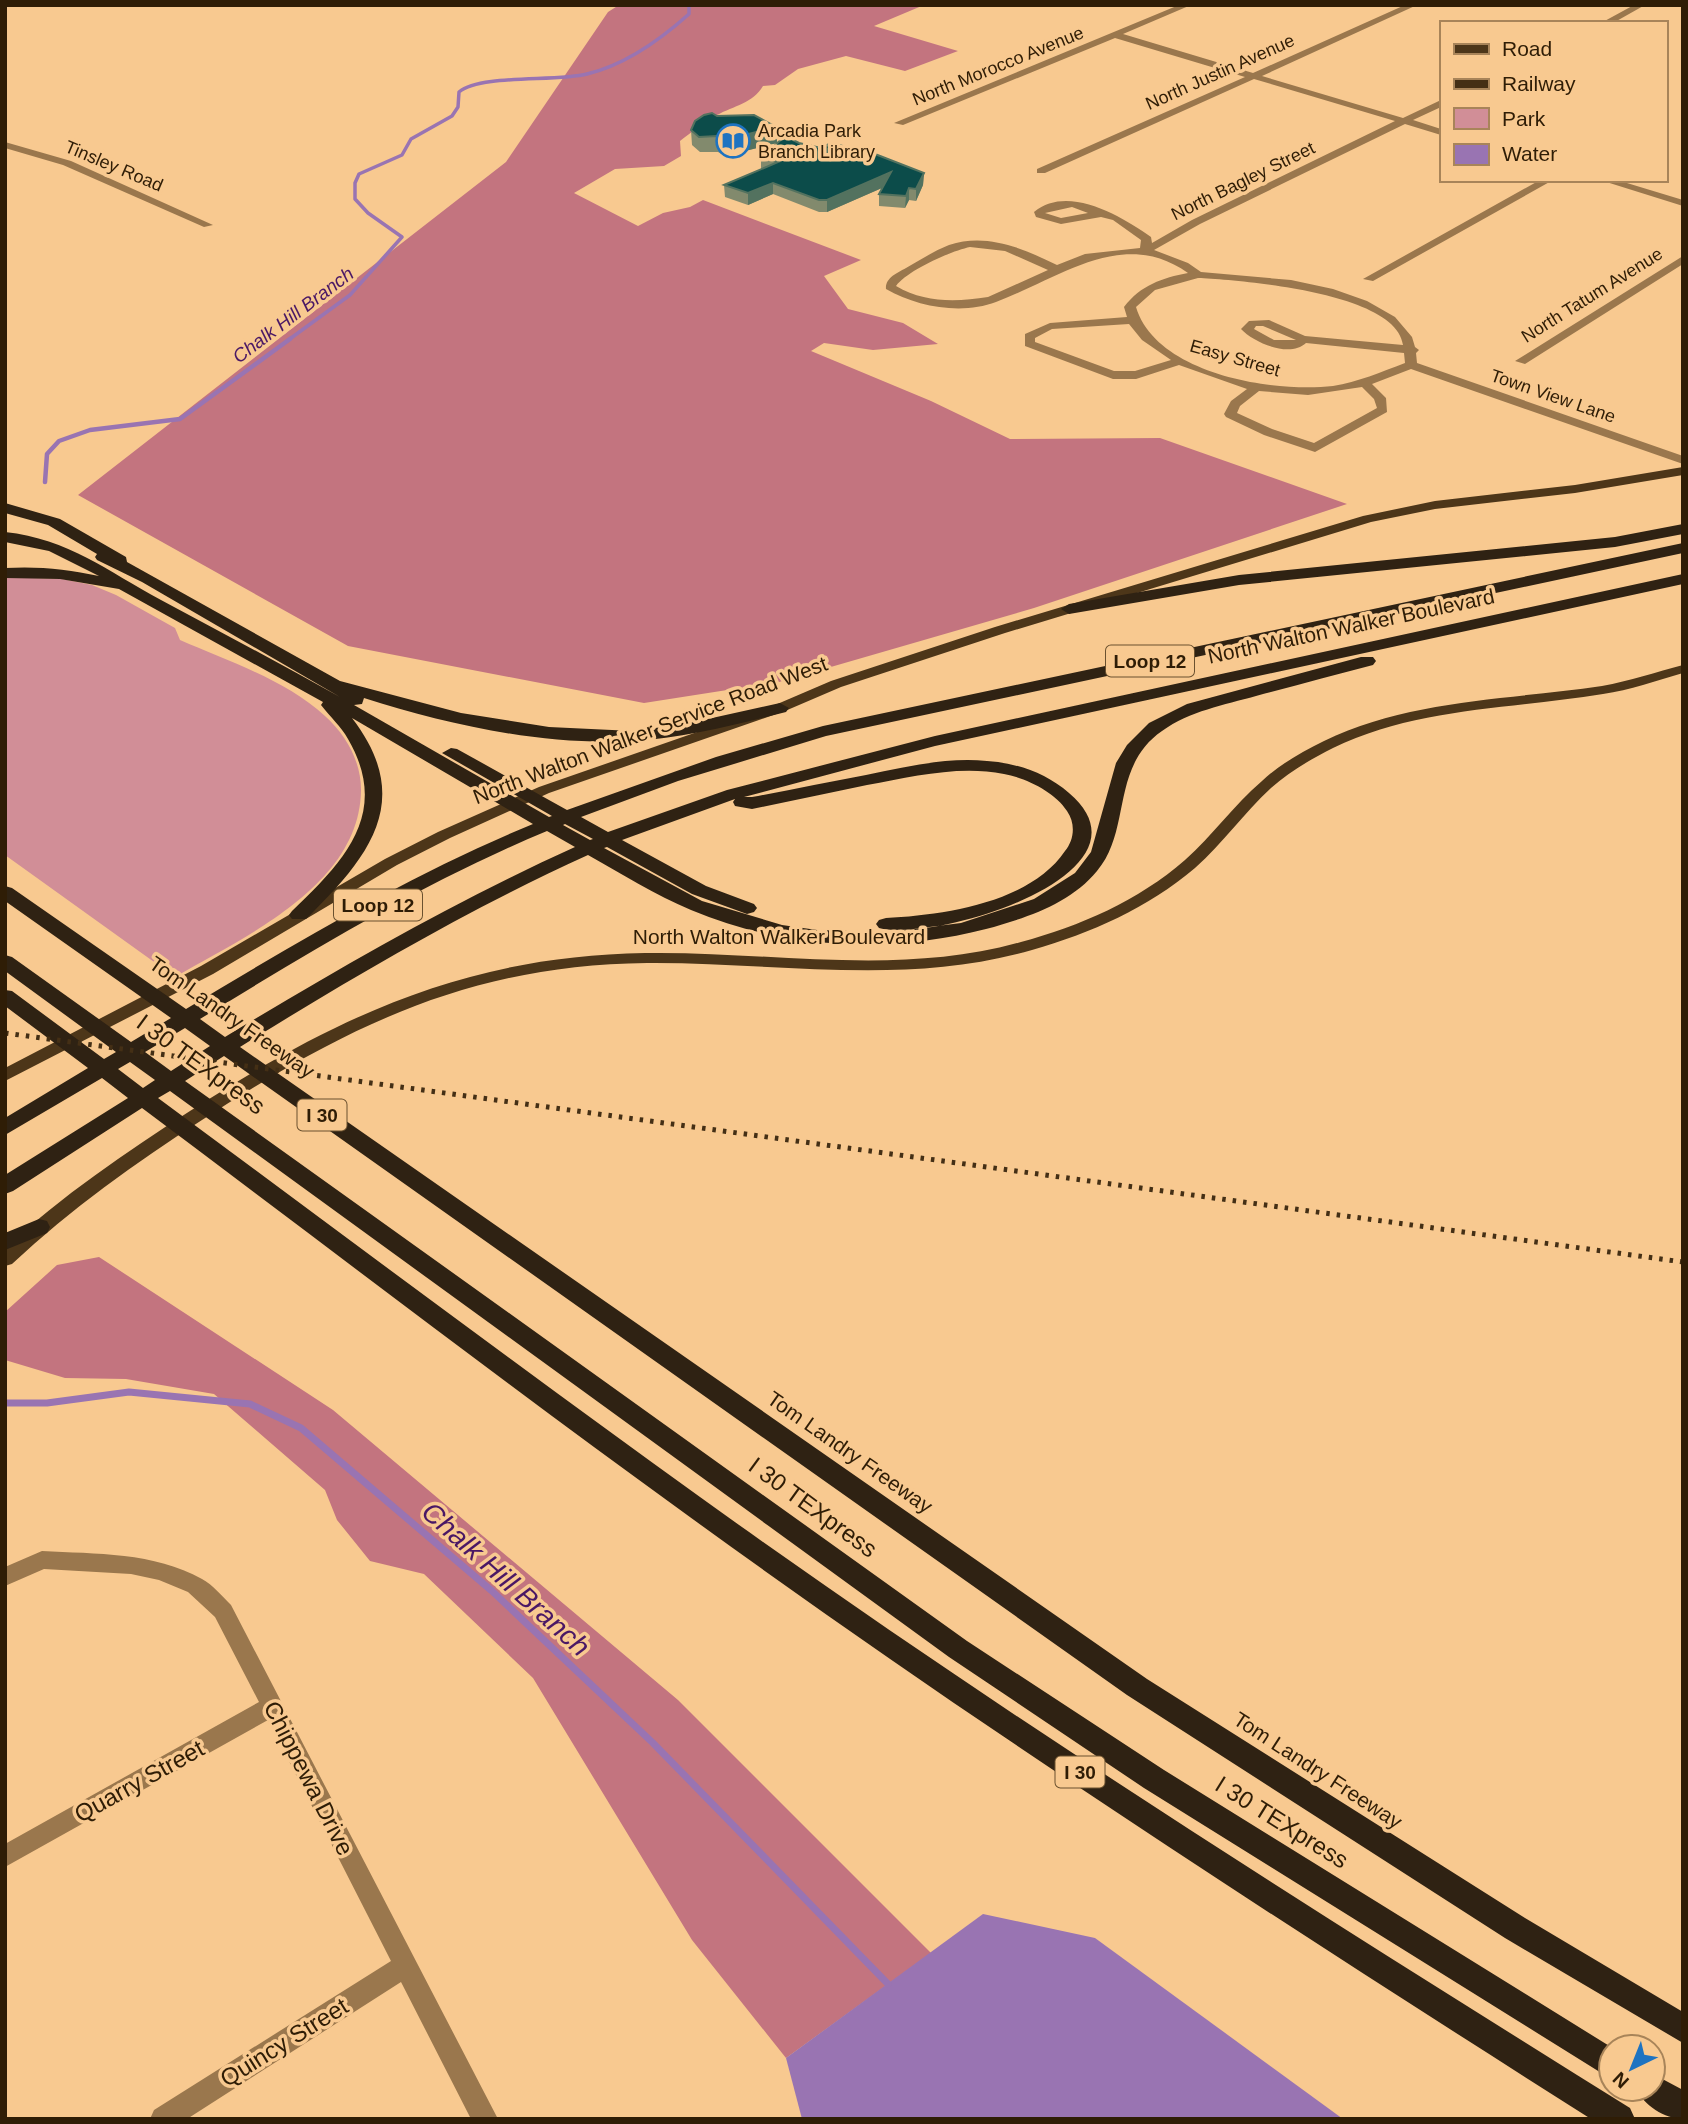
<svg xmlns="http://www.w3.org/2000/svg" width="1688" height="2124" viewBox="0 0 1688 2124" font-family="Arial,sans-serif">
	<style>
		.green { fill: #d18e97 }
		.forest { fill: #c3747f }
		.water { fill: #9974b2 }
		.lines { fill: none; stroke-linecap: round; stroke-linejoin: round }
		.stream-far2 { stroke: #9974b2; stroke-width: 3.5 }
		.stream-far1 { stroke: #9974b2; stroke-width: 4.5 }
		.stream { stroke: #9974b2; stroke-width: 7 }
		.minor { fill: #9a774d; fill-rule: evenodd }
		.major { fill: #4d3619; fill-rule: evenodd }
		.highway { fill: #2f2213; fill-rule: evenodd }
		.rail { stroke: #442f15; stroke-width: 5; stroke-dasharray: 3.5 7; stroke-linecap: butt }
		.wall { fill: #828a6d }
		.shaded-wall { fill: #53725f }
		.building { fill: #0c4c4a; stroke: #53725f; stroke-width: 2 }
		.labels { text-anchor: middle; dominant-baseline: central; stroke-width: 7; stroke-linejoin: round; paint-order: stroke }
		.far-street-label { font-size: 18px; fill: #2f1d06; stroke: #f8c990 }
		.far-poi-label { font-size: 18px; fill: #2f1d06; stroke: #f8c990; text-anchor: start }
		.far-water-label { font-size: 19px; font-style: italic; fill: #4a1865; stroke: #f8c990 }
		.shield { fill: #f8c990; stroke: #6b512f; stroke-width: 2 }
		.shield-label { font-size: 19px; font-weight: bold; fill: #2f1d06 }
		.street-label { font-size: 21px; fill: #2f1d06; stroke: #f8c990 }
		.near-street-label { font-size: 24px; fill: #2f1d06; stroke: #f8c990 }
		.near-water-label { font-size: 28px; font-style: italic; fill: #4a1865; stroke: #f8c990 }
	</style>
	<rect width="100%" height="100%" fill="#f8c990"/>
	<path class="green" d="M5 577 62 579 92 585 116 595 175 628 180 640C228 661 286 680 325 716 346 735 361 761 361 790 360 885 246 936 175 977L5 855Z"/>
	<path class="forest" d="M619 5H924L874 26 958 51 905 71 846 56 798 69 775 85 763 86C753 103 734 106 717 115 703 122 692 132 680 141L681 156 664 166 615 169 574 193 638 226 663 213 690 207 703 200 861 260 824 276 848 309 903 323 938 344 873 350 824 343 811 351 931 401 1010 439 1160 438 1347 504 1034 608 779 682 644 703 348 646 78 495 506 162 608 12Z
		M99 1257 333 1410 678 1700 931 1953 786 2058 692 1940 533 1678 424 1574 370 1561 337 1520 325 1490 214 1394 126 1379 65 1378 5 1360V1312L57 1265Z"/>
	<path class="water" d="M983 1914 1095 1938 1343 2119H802L786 2058Z"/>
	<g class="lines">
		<path class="stream-far2" d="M287 341 350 295 402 237 368 213 355 199V183L359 174 402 155 411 139 452 116 458 107 459 92C481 74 556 82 587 74 625 65 660 40 689 14V5"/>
		<path class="stream-far1" d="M45 482 47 454 59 441 90 430 180 419 290 339"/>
		<path class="stream" d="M5 1403H47L129 1392 250 1404 301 1428 492 1591 653 1743 888 1984"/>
		<path class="minor" d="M1179 5H1191L1123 34 1253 73 1405 5H1417L1262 76 1403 118 1441 100V107L1413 120 1441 129V135L1405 124 1200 224 1154 250 1188 263 1201 272 1291 280 1333 289 1367 301 1395 317 1412 337 1415 347 1419 350 1416 353 1417 363 1683 456V464L1411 369 1372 384 1386 398 1387 412 1315 452 1264 435 1226 417 1224 414 1231 401 1247 389 1179 365 1136 379H1113L1025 346V334L1050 323 1127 317 1124 307C1141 285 1162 278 1188 273 1123 226 1058 279 996 302 962 315 917 307 886 289 885 278 897 273 906 268 920 260 934 251 949 245 987 232 1024 249 1057 265L1085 254 1140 248 1141 240 1113 220 1101 217 1061 224 1036 217 1034 212C1068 184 1121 216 1151 237L1152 243 1192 220 1395 121 1254 79 1045 173H1037V169L1245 77 1115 38 903 125 894 123ZM1072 207 1088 213 1061 218 1045 213ZM970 247 1005 251 1048 270 988 297C956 302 925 303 896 286 908 270 951 251 970 247ZM1198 278C1239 280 1397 292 1403 345L1305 336 1269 320 1249 321 1241 329C1254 343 1290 358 1306 343L1404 353 1405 363C1381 372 1358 382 1333 386 1273 393 1156 374 1136 307L1155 290ZM1129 324 1142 340 1171 360 1135 371H1114L1035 342V338L1052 329ZM1256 326H1263L1296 340H1274L1254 329ZM1362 387 1374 399 1377 408 1314 443 1272 429 1237 413 1240 406 1259 391 1308 395Z
			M1634 5H1645L1613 23H1601Z
			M5 142 71 161 213 225 204 227 63 165 5 148Z
			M1540 180H1553L1373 281 1363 279Z
			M1600 180H1617L1683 200V206Z
			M1683 256V264L1525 364 1515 361Z
			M42 1551C96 1554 154 1552 202 1579 213 1585 222 1596 231 1605L498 2119H471L401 1982 187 2119H150L154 2110 391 1961 268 1720 5 1867V1844L259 1702 215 1617 188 1592 159 1580 131 1574 44 1569 5 1586V1567Z"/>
		<path class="major" d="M1683 467V475L1575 493 1435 509 1371 522 1005 633 841 687 785 711 549 793 450 838 397 865 213 974 5 1081V1068L201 966 385 859 438 832 539 787 775 705 831 681 995 627 1363 516 1435 501 1575 485Z
			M1683 665V673C1656 681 1630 690 1603 694 1512 709 1417 707 1333 748 1311 759 1289 772 1271 788 1244 813 1223 843 1195 868 1148 908 1091 933 1032 950 906 987 776 962 647 963 470 965 347 1026 202 1120 135 1163 71 1209 12 1264L5 1266V1248C62 1196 126 1152 190 1111 338 1016 466 956 645 953 770 951 898 977 1021 942 1080 926 1138 901 1185 860 1212 836 1234 805 1262 781 1280 764 1302 752 1324 741 1411 699 1508 700 1602 686 1630 681 1656 672 1683 665Z"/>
		<path class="highway" d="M5 503 60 519 126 557 127 562 340 681 461 713 549 727 633 731 685 724 780 703 789 708 786 712C737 724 684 738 633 741 544 746 449 725 364 698L362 704 354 705 549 817 552 816 442 753 451 748 457 749 567 810 716 757 823 726 1683 543V553L826 736 678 781 581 817 608 832 727 790 935 736 1683 574V584L935 746 744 797H752C790 790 828 782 866 775 906 767 946 757 987 761 1017 763 1046 773 1069 793 1163 873 937 943 879 928L876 924 879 920 886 918C943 915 1030 903 1065 851 1074 840 1076 824 1067 811 1055 792 1026 778 1004 774 958 765 912 777 867 785 829 793 790 801 752 809L735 806 733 802 735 799 622 840 706 886 754 904 757 908 754 912 747 914 692 894 607 847 604 848 702 901 782 925 817 930 890 932 961 923 1034 899 1075 873 1091 852 1116 763 1127 745 1149 723 1187 704 1361 657H1373L1376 661 1373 665C1334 675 1295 686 1256 696 1224 705 1190 711 1162 731 1110 767 1132 830 1097 871 1070 904 1026 918 986 929 889 954 784 949 691 910 655 895 622 874 588 855 467 910 353 977 240 1047L1147 1679 1525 1918 1683 2012V2043L1505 1938 1127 1695 224 1056 185 1081 967 1641 1164 1770 1611 2047V2079L1144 1788 949 1657 170 1091 158 1098C338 1231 518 1366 700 1497 1001 1714 1316 1912 1630 2108L1635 2119H1591C1284 1924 977 1726 683 1512 501 1380 322 1243 142 1108L13 1191 5 1194V1175L128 1098 102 1078 5 1135V1118L88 1068 5 1006V990L12 991 104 1059 116 1052 5 971V955L12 957 131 1042 171 1018 5 901V886L12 888 186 1009C299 941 411 874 533 824L352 718C416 801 368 858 306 919H292L289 915 292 911C344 861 391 813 348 739 341 726 330 717 321 705L323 702 119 589 60 579 5 578V568C37 566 68 569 99 576L49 551 5 542V532C69 539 107 571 161 600 221 632 281 664 340 697L142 582 97 560 95 557 97 554 48 525 5 513ZM565 824 593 839 590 840 563 825ZM547 831 575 847C453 902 339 968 225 1037L200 1019C313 950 424 882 547 831ZM185 1028 210 1046 171 1071 145 1052ZM130 1062 155 1080 143 1088 118 1069Z
			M1683 524V534L1615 547 1239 585 1069 614 1061 609 1069 604 1239 575 1615 537Z
			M39 1219 47 1221 50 1227 47 1233 5 1250V1233Z
			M1653 2074 1683 2090V2119C1665 2119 1643 2105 1637 2089H1653Z"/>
		<path class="rail" d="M5 1033 1683 1262"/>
	</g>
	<path class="wall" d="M717 116 776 127 777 143 725 156 718 152H700L692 145 691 130Z
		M799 143 924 173 923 185 916 201 909 200 905 208 879 206V194L882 188 827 212H819L773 194 748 205 725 197 724 185 761 169V158Z"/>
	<path class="shaded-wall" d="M776 127 777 143 725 156V140Z
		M891 172V184L827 212V200Z
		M924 173 923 185 916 201V189Z
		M773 183V194L748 205V193Z
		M909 188V200L905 208 906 196Z"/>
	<path class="building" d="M712 113 717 116 754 115 776 127 725 140 717 136 699 137 691 130 695 121 704 115Z
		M785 136 799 143 821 148 831 143 875 154 924 173 916 189 909 188 906 196 879 194 891 172 827 200H819L773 183 748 193 724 185 778 162 761 158Z"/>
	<defs>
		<symbol id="library-ring" viewBox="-11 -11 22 22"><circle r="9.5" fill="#f8c990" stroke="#1e73c1" stroke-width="1.5"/><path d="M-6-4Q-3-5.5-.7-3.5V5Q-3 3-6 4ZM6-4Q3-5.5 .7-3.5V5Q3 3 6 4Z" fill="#1e73c1"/></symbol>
	</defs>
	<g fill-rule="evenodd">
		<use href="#library-ring" x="714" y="122" width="38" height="38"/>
	</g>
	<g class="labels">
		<g class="far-street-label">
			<text transform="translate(998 66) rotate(-22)">North Morocco Avenue</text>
			<text transform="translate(1220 72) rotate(-24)">North Justin Avenue</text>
			<text transform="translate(114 166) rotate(23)">Tinsley Road</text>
			<text transform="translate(1243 181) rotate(-26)">North Bagley Street</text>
			<text transform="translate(1592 295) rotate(-32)">North Tatum Avenue</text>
			<text transform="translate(1235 358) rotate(16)">Easy Street</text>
			<text transform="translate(1553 396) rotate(19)">Town View Lane</text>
		</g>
		<g class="far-poi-label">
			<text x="758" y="131">Arcadia Park<tspan x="758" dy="21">Branch Library</tspan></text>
		</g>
		<g class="far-water-label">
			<text transform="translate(293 315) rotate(-37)">Chalk Hill Branch</text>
		</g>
		<g class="shield">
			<rect x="1106" y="645.5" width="88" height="31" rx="5"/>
			<rect x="334" y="889.5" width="88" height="31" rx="5"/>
			<rect x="297.5" y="1099.5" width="49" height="31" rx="5"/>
			<rect x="1055.5" y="1756.5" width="49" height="31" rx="5"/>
		</g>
		<g class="shield-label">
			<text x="1150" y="661">Loop 12</text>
			<text x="378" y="905">Loop 12</text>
			<text x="322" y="1115">I 30</text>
			<text x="1080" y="1772">I 30</text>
		</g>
		<g class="street-label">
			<text transform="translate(1351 626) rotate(-12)">North Walton Walker Boulevard</text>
			<text transform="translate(650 730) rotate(-21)">North Walton Walker Service Road West</text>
			<text x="779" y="936">North Walton Walker Boulevard</text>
			<text transform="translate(232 1017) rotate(35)">Tom Landry Freeway</text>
			<text transform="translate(850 1452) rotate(35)">Tom Landry Freeway</text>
			<text transform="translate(1318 1770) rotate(33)">Tom Landry Freeway</text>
		</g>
		<g class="near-street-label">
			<text transform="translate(201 1064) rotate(36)">I 30 TEXpress</text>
			<text transform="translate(813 1507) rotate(36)">I 30 TEXpress</text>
			<text transform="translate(309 1778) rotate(63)">Chippewa Drive</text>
			<text transform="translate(139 1781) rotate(-29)">Quarry Street</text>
			<text transform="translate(1282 1822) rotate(32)">I 30 TEXpress</text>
			<text transform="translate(284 2042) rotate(-32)">Quincy Street</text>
		</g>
		<g class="near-water-label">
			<text transform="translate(506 1579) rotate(42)">Chalk Hill Branch</text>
		</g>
	</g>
	<rect width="1688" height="2124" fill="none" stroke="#2f1d06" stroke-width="14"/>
	<rect x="1440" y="21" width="228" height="161" fill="#f8c990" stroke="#a88459" stroke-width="2"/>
	<rect x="1454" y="44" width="35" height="10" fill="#4d3619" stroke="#a88459" stroke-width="2"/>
	<text x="1502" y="56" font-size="21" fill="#2f1d06">Road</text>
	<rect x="1454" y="79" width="35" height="10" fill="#442f15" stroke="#a88459" stroke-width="2"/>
	<text x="1502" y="91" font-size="21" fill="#2f1d06">Railway</text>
	<rect x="1454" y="108" width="35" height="21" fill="#d18e97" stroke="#a88459" stroke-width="2"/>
	<text x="1502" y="126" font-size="21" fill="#2f1d06">Park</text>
	<rect x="1454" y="144" width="35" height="21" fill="#9974b2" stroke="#a88459" stroke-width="2"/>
	<text x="1502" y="161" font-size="21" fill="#2f1d06">Water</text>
	<g transform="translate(1632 2068) rotate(223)"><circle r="33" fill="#f8c990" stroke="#a88459" stroke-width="2"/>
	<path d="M0-5L12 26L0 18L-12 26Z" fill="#1e73c1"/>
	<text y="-10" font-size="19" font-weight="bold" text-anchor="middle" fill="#2f1d06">N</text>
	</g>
</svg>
